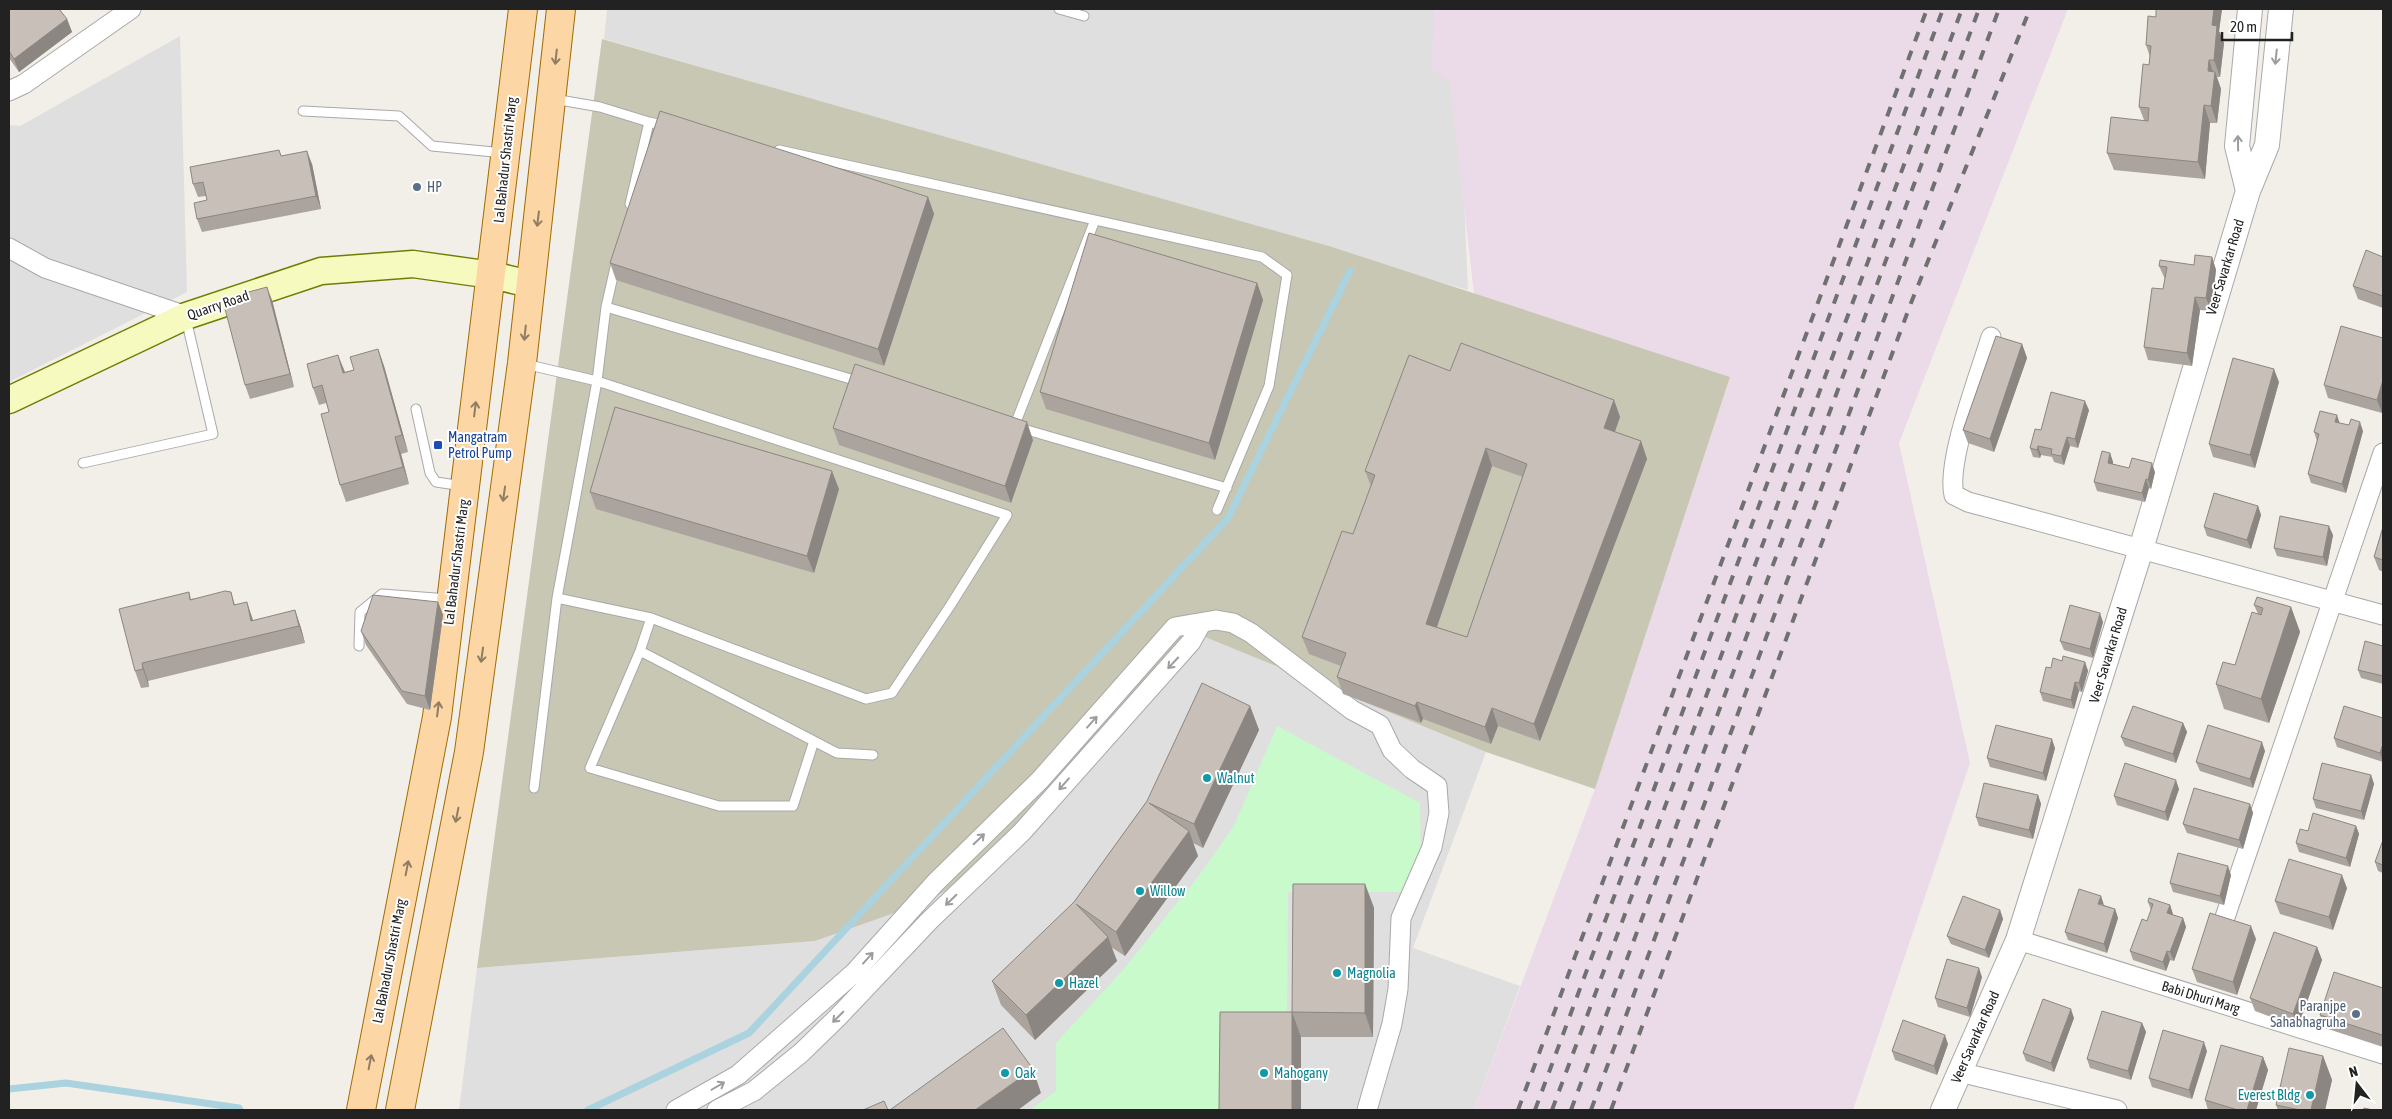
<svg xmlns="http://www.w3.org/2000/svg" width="2392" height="1119" viewBox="0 0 2392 1119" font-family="'Asap Condensed',sans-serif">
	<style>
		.residential { fill: #e0dfdf }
		.industrial { fill: #ebdbe8 }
		.construction { fill: #c7c7b4 }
		.park { fill: #c8facc }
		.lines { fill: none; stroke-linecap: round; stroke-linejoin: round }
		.stream { stroke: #aad3df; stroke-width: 7 }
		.service-casing { stroke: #a9a9a9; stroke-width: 11 }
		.minor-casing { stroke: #a9a9a9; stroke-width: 21 }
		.tertiary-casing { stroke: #a9a9a9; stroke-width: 26 }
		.secondary-casing { stroke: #707d05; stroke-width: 29 }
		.primary-casing { stroke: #a06b00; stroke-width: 30 }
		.service { stroke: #fff; stroke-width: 9 }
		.minor { stroke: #fff; stroke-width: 19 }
		.tertiary { stroke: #fff; stroke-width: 24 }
		.secondary { stroke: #f7fabf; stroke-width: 26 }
		.primary { stroke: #fcd6a4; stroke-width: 28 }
		.rail { stroke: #707070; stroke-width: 4; stroke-dasharray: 10 10; stroke-linecap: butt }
		.wall { fill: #aba49e; fill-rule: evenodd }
		.shaded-wall { fill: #8b8681 }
		.building { fill: #c7bfb8; stroke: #8b8681; fill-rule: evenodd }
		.oneway { stroke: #8f7c63 }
		.oneway2 { stroke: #9c9c9c }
		.service-dot { fill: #5c6f8a; stroke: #fff; stroke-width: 2 }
		.transit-dot { fill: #1a4fb4; stroke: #fff; stroke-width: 2 }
		.culture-dot { fill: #0f9aa8; stroke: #fff; stroke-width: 2 }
		.labels { text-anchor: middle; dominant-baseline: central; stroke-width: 4; stroke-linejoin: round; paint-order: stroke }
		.street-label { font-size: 14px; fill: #222; stroke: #fff }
		.service-label { font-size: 14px; fill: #4e5e75; stroke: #fff; text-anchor: start }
		.transit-label { font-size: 14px; fill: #164399; stroke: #fff; text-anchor: start }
		.culture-label { font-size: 14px; fill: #0d838f; stroke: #fff; text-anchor: start }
	</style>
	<rect width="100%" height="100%" fill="#f2efe9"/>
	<path class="residential" d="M607 9H1456L1468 290 604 39Z
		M180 36 187 292 9 382V125L20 126Z
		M1205 637 1486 752 1413 948 1520 986 1474 1110H459L477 968 815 941 1010 856Z"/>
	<path class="industrial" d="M1434 9H2068L1899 443 1970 763 1853 1110H1474L1595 789 1730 377 1474 294 1450 83 1432 69Z"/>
	<path class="construction" d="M602 39 1332 247 1730 377 1595 789 1486 752 1205 637 1010 856 925 902 815 941 477 968Z"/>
	<path class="park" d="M1277 726 1420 803 1421 892H1288L1287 1019 1228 1110H1030L1056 1091V1043L1123 970 1198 877 1234 826Z"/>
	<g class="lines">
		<path class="stream" d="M9 1089 66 1083 239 1108 240 1110
			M588 1110 749 1033 1228 518 1350 271"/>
		<defs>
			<path id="service" d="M1059 9 1084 16
				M554 99 600 107 649 122
				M303 111 399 116 432 146 504 153
				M779 150 1262 257 1287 275 1269 386 1217 510
				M630 204 649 122 666 126
				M606 307 861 382
				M525 364 597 381 1007 515 950 606 892 693 866 699 651 618 557 598
				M416 409 430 473 436 482 463 486
				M1014 427 1095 220
				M1020 428 1227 488
				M83 463 213 434 186 319
				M651 618 640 651 590 768 719 806H793L814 741
				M359 646 360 612 382 594 449 599
				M640 651 837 753 873 755
				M534 788 557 598 597 381 606 307 616 263"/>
			<path id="minor" d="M9 91 24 84 131 9
				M9 248 45 268 186 316
				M1991 337C1980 374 1946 461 1954 495L1968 502 2383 615
				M2223 923 2383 453
				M2018 940 2383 1054
				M1959 1072 2117 1110
				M676 1110 738 1075 854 973 935 883 1040 780 1175 627 1216 620 1233 623 1251 633 1352 710 1380 725 1392 750 1412 769 1437 786 1439 813 1432 847 1401 918 1398 989 1392 1024 1367 1110
				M717 1110 754 1091 801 1053 837 1018 929 921 1022 832 1191 642 1201 624"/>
			<path id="tertiary" d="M2248 191 2237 146 2250 9
				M1943 1110 2018 940 2141 549 2248 191 2267 145 2281 9"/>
			<path id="secondary" d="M9 400 186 316 321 271 413 264 492 275 530 284"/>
			<path id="primary" d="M361 1110 437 717 523 9
				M400 1110 469 752 522 363 561 9"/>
		</defs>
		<use href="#service" class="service-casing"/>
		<use href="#minor" class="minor-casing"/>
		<use href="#tertiary" class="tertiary-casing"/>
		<use href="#secondary" class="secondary-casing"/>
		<use href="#primary" class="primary-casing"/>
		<use href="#service" class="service"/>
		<use href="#minor" class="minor"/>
		<use href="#tertiary" class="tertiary"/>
		<use href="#secondary" class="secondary"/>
		<use href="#primary" class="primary"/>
		<path class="rail" d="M1518 1110 1927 9
			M1535 1110 1943 9
			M1552 1110 1962 9
			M1571 1110 1979 9
			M1591 1110 1999 9
			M1611 1110 1911 303 2030 9"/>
	</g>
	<path class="wall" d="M9 9 67 19 72 32 19 72 9 58Z
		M2156 9H2222L2219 31 2224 43 2220 77H2217L2221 89 2217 123H2210L2205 179 2114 170 2107 153 2144 120 2139 107 2149 65 2150 57 2146 45 2156 17Z
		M279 150 281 156 312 164 321 209 202 232 197 219 207 200 206 196 198 197 193 184Z
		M928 197 934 214 884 366 616 280 610 263Z
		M2212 257 2216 270 2211 311 2200 310 2192 366 2148 360 2144 347 2163 289 2165 279 2159 266 2194 265Z
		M2383 257V308L2358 299 2353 286Z
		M1257 283 1263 300 1215 460 1046 409 1040 392Z
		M272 300 294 387 250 399 245 385Z
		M2383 338 2382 413 2328 398 2324 385Z
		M2022 344 2027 358 1994 452 1968 443 1963 430Z
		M378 349 384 366 408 452 401 454 409 484 346 502 340 485 329 412 326 403 319 405 313 388 345 372 354 370Z
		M1450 371 1614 400 1620 417 1615 432 1641 441 1647 459 1540 741 1498 726 1491 744 1423 719 1421 723 1343 694 1337 677 1341 666 1309 654 1302 637 1353 534 1371 486 1365 471ZM1492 466 1523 477 1467 637 1437 627Z
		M2279 382 2255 468 2213 457 2209 444Z
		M2089 410 2078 448 2070 446 2064 465 2054 462 2052 457 2041 455 2040 458 2033 457 2030 448 2041 430Z
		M2339 423 2363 431 2346 493 2311 483 2308 474 2317 441 2314 432Z
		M833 428 1033 440 1011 503 839 445Z
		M2110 453 2113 462V464L2129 468 2155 472 2151 489 2149 488 2145 502 2097 491 2094 482Z
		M839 489 814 573 596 509 590 492Z
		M2258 506 2261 515 2251 549 2207 536 2204 527Z
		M2383 527V572L2379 570 2374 557Z
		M2333 535 2327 566 2277 556 2274 548Z
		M189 592 191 599 231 592 235 605 253 621 295 610 301 628 305 643 148 681 149 687 141 688 135 671Z
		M438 602 443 615 430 710 407 704 366 645 361 631Z
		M2254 605 2291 607 2300 632 2269 723 2224 709 2216 684 2235 665 2258 614Z
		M2103 622 2093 658 2064 650 2060 641Z
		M2383 646V684L2361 678 2358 670Z
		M2062 661 2085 662 2088 671 2082 692 2079 691 2074 709 2043 701 2040 692 2051 668Z
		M1250 706 1259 730 1203 848 1193 843 1198 856 1125 956 1111 947 1117 961 1035 1040 1001 1005 992 981 1074 902 1147 801Z
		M2383 718V762L2337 747 2334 738Z
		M2183 723 2187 732 2176 763 2125 746 2121 737Z
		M2055 748 2046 781 1990 767 1987 758Z
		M2265 751 2253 788 2200 771 2196 762Z
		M2371 775 2374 784 2364 820 2316 808 2313 799Z
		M2179 789 2168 821 2117 805 2114 796Z
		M2038 795 2041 804 2033 839 1979 826 1976 817Z
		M2250 804 2253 813 2243 849 2187 833 2183 824Z
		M2356 826 2359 834 2350 867 2299 852 2296 843 2308 831Z
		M2383 840V873L2378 871 2375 862Z
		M2231 875 2224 905 2173 892 2170 883Z
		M1365 884 1374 908 1373 1037H1301V1110L1292 1012Z
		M2347 888 2333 930 2280 914 2275 901Z
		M2148 902 2170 905 2173 915 2183 918 2186 927 2174 961 2170 960 2166 971 2133 960 2130 951 2147 921 2151 910Z
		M2104 905 2115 909 2118 918 2107 953 2068 940 2065 932Z
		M2000 910 2003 919 1989 958 1951 944 1947 936Z
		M2256 939 2237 995 2197 982 2192 969Z
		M2317 947 2322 960 2298 1027 2255 1011 2250 998Z
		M1982 977 1970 1017 1938 1007 1935 998Z
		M2383 988V1047L2325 1028 2320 1015Z
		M2074 1018 2054 1072 2026 1061 2023 1053Z
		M2142 1023 2146 1032 2131 1080 2090 1068 2087 1059Z
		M1948 1044 1937 1075 1895 1060 1892 1051Z
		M2207 1051 2192 1099 2152 1087 2149 1078Z
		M2323 1056 2332 1080 2325 1110H2278L2276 1105Z
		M2263 1057 2268 1070 2256 1110H2208L2205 1100Z"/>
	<path class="shaded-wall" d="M2214 9H2222L2219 31 2224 43 2220 77 2214 60 2212 25Z
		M67 19 72 32 19 72 14 59Z
		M2209 60 2214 75 2215 72 2221 89 2217 123 2211 106 2208 71Z
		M2204 105 2210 123 2205 179 2198 162Z
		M307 151 312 164 321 209 316 196Z
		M928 197 934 214 884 366 878 349Z
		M2212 257 2216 270 2211 311 2206 298Z
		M1257 283 1263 300 1215 460 1209 443Z
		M267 287 272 300 294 387 290 374Z
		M2195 297 2200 310 2192 366 2187 353Z
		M2022 344 2027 358 1994 452 1990 439Z
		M378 349 384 366 408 452 402 435Z
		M338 355 345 372 343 373Z
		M2274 369 2279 382 2255 468 2250 455Z
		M2383 380V409L2382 413 2377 400Z
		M1614 400 1620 417 1610 445 1604 428Z
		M2085 401 2089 410 2078 448 2075 439Z
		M2337 415 2340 424 2335 422Z
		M1027 422 1033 440 1011 503 1005 486Z
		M2360 422 2363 431 2346 493 2342 484Z
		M395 437 401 454 409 484 403 467Z
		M2067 437 2070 446 2064 465 2061 456Z
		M1641 441 1647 459 1540 741 1534 724Z
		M2038 446 2041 455 2040 458 2037 450Z
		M1486 448 1492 466 1432 641 1426 624Z
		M2110 453 2113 462 2111 472 2108 463Z
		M2152 463 2155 472 2151 489 2148 480Z
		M832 471 839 489 814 573 807 556Z
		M2146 479 2149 488 2145 502 2142 493Z
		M2258 506 2261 515 2251 549 2247 540Z
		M2329 526 2333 535 2327 566 2323 557Z
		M247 602 253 620 258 638 251 621Z
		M438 602 443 615 430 710 425 696Z
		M2291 607 2300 632 2269 723 2261 699Z
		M295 610 301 628 305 643 299 626Z
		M2100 613 2103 622 2093 658 2090 649Z
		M2085 662 2088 671 2082 692 2079 683Z
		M142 663 148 681 149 687 143 669Z
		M2075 682 2079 691 2074 709 2071 700Z
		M1417 702 1423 719 1421 723 1415 706Z
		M1250 706 1259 730 1203 848 1194 824Z
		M1492 708 1498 726 1491 744 1485 727Z
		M2183 723 2187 732 2176 763 2173 754Z
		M2052 739 2055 748 2046 781 2043 773Z
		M2262 742 2265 751 2253 788 2250 779Z
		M2383 744V762L2380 753Z
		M2371 775 2374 784 2364 820 2361 811Z
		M2176 780 2179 789 2168 821 2165 812Z
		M2038 795 2041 804 2033 839 2029 830Z
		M2250 804 2253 813 2243 849 2239 840Z
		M2356 826 2359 834 2350 867 2346 858Z
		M1189 831 1198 856 1125 956 1116 932Z
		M2228 866 2231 875 2224 905 2220 896Z
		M2342 875 2347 888 2333 930 2329 917Z
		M1365 884 1374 908 1373 1037 1365 1013Z
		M2101 896 2104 905 2098 904Z
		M2170 905 2173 914 2170 922 2167 913Z
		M2115 909 2118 918 2107 953 2104 944Z
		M2000 910 2003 919 1989 958 1985 950Z
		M2183 918 2186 927 2174 961 2170 952Z
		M2251 926 2256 939 2237 995 2233 982Z
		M1108 937 1117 961 1035 1040 1026 1015Z
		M2317 947 2322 960 2298 1027 2293 1014Z
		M2167 951 2170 960 2166 971 2163 962Z
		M1979 968 1982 977 1970 1017 1967 1008Z
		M2071 1009 2074 1018 2054 1072 2051 1063Z
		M1292 1012 1301 1037V1110H1292Z
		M2142 1023 2146 1032 2131 1080 2128 1071Z
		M1945 1035 1948 1044 1937 1075 1934 1066Z
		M2204 1042 2207 1051 2192 1099 2189 1090Z
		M2323 1056 2332 1080 2325 1110H2311Z
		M2263 1057 2268 1070 2256 1110H2247Z
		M1033 1069 1041 1093 1018 1110H975Z"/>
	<path class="building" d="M9 9H59L67 19 14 59 9 51Z
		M2156 9H2214L2212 25 2217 26 2214 60H2209L2208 71 2215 72 2211 106 2204 105 2198 162 2107 153 2111 117 2148 121 2149 108 2139 107 2143 64 2149 65 2151 46 2146 45 2148 16 2156 17Z
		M660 111 928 197 878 349 610 263Z
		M279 150 281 156 307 151 316 196 197 219 194 203 207 200 203 182 193 184 190 167Z
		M1089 233 1257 283 1209 443 1040 392Z
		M2366 250 2383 257V296L2353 286Z
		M2195 255 2212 257 2206 298 2195 297 2187 353 2144 347 2152 288 2163 289 2167 267 2159 266 2160 260 2194 265Z
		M267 287 290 374 245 385 224 305 247 299 245 293Z
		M2341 326 2383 338V380L2377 400 2324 385Z
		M1996 336 2022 344 1990 439 1963 430Z
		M1461 343 1614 400 1604 428 1641 441 1534 724 1492 708 1485 727 1417 702 1415 706 1337 677 1346 653 1302 637 1342 531 1353 534 1375 475 1365 471 1409 355 1450 371ZM1486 448 1527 464 1467 637 1426 624Z
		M378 349 402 435 395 437 403 467 340 485 321 414 329 412 322 385 313 388 307 364 338 355 343 373 354 370 350 357Z
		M2233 358 2274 369 2250 455 2209 444Z
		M855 364 1027 422 1005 486 833 428Z
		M2051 392 2085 401 2075 439 2067 437 2061 456 2051 454 2052 449 2038 446 2037 450 2030 448 2035 429 2041 430Z
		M615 407 832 471 807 556 590 492Z
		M2320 411 2337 415 2335 422 2349 425 2351 419 2360 422 2342 484 2308 474 2319 434 2314 432Z
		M2102 451 2110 453 2108 463 2129 468 2132 458 2152 463 2148 480 2146 479 2142 493 2094 482Z
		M2214 493 2258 506 2247 540 2204 527Z
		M2280 516 2329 526 2323 557 2274 548Z
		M2383 527V560L2374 557Z
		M225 591 231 592 234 605 247 602 251 621 295 610 299 626 142 663 143 669 135 671 119 609 189 592 190 600Z
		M373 595 438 602 425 696 402 691 361 631Z
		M2257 597 2291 607 2261 699 2216 684 2223 662 2235 665 2252 612 2261 615 2263 608 2254 605Z
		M2070 605 2100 613 2090 649 2060 641Z
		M2365 641 2383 646V676L2358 670Z
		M2063 656 2085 662 2079 683 2075 682 2071 700 2040 692 2046 667 2051 668 2053 658 2062 661Z
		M1202 683 1250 706 1194 824 1149 803 1189 831 1116 932 1076 904 1108 937 1026 1015 992 981 1074 902 1147 801Z
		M2133 706 2183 723 2173 754 2121 737Z
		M2344 706 2383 718V744L2380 753 2334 738Z
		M1996 725 2052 739 2043 773 1987 758Z
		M2208 725 2262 742 2250 779 2196 762Z
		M2125 763 2176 780 2165 812 2114 796Z
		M2322 763 2371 775 2361 811 2313 799Z
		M1984 783 2038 795 2029 830 1976 817Z
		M2194 788 2250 804 2239 840 2183 824Z
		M2313 813 2356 826 2346 858 2296 843 2300 829 2308 831Z
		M2383 840V865L2375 862Z
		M2178 853 2228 866 2220 896 2170 883Z
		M2289 859 2342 875 2329 917 2275 901Z
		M1293 884H1365V1013L1292 1012Z
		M2079 889 2101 896 2098 904 2115 909 2104 944 2065 932Z
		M1963 896 2000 910 1985 950 1947 936Z
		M2149 898 2170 905 2167 913 2183 918 2170 952 2167 951 2163 962 2130 951 2142 919 2147 921 2153 904 2148 902Z
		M2210 913 2251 926 2233 982 2192 969Z
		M2274 932 2317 947 2293 1014 2250 998Z
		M1947 959 1979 968 1967 1008 1935 998Z
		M2334 972 2383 988V1033L2382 1035 2320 1015Z
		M2043 999 2071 1009 2051 1063 2023 1053Z
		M2102 1011 2142 1023 2128 1071 2087 1059Z
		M1220 1012H1292V1110H1219Z
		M1903 1020 1945 1035 1934 1066 1892 1051Z
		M1003 1028 1033 1069 975 1110H890Z
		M2163 1030 2204 1042 2189 1090 2149 1078Z
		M2221 1045 2263 1057 2247 1110H2238L2205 1100Z
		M2289 1048 2323 1056 2311 1110H2300L2276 1105Z
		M884 1101 888 1110H863Z
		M2364 1108 2373 1110H2363Z"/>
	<defs><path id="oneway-shaft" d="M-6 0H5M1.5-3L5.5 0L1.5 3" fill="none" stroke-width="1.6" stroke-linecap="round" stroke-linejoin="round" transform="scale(1.25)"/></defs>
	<g class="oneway">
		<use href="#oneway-shaft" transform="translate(556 57) rotate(96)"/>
		<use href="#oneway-shaft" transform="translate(538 219) rotate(97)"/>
		<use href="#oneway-shaft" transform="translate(525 333) rotate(96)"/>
		<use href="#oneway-shaft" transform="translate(475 409) rotate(-83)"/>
		<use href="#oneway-shaft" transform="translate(504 494) rotate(98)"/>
		<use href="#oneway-shaft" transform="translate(482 655) rotate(98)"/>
		<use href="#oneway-shaft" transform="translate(438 709) rotate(-83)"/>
		<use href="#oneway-shaft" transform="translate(457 815) rotate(101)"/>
		<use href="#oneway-shaft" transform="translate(407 868) rotate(-79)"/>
		<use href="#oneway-shaft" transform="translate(370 1062) rotate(-79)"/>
	</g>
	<g class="oneway2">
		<use href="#oneway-shaft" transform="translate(2276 57) rotate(96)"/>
		<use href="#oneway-shaft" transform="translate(2238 143) rotate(-91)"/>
		<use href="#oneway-shaft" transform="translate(1173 663) rotate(133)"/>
		<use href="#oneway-shaft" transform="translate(1092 722) rotate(-48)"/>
		<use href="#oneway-shaft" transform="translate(1064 784) rotate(131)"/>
		<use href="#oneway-shaft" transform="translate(979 839) rotate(-44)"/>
		<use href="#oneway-shaft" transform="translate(951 900) rotate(136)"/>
		<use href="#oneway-shaft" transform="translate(868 958) rotate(-48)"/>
		<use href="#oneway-shaft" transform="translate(838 1017) rotate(135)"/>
		<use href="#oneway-shaft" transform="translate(718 1086) rotate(-30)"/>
	</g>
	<g class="service-dot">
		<circle cx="417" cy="187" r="5"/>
		<circle cx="2356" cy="1014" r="5"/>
	</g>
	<rect class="transit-dot" x="433" y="440" width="10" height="10" rx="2.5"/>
	<g class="culture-dot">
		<circle cx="1207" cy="778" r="5"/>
		<circle cx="1140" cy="891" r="5"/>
		<circle cx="1337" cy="973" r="5"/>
		<circle cx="1059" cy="983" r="5"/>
		<circle cx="1005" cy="1073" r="5"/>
		<circle cx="1264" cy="1073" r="5"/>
		<circle cx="2310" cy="1095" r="5"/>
	</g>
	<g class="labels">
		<g class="street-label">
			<text transform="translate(505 160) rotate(-84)">Lal Bahadur Shastri Marg</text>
			<text transform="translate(2225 267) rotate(-73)">Veer Savarkar Road</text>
			<text transform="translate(218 305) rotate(-19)">Quarry Road</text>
			<text transform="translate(456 562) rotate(-83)">Lal Bahadur Shastri Marg</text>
			<text transform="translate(2108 655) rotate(-73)">Veer Savarkar Road</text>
			<text transform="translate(389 961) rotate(-79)">Lal Bahadur Shastri Marg</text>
			<text transform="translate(2201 997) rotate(17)">Babi Dhuri Marg</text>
			<text transform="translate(1975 1037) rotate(-66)">Veer Savarkar Road</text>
		</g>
		<g class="service-label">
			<text x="427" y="187">HP</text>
			<text x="2346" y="1006" text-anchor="end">Paranjpe<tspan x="2346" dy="16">Sahabhagruha</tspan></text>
		</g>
		<g class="transit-label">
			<text x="448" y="437">Mangatram<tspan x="448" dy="16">Petrol Pump</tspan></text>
		</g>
		<g class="culture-label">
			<text x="1217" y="778">Walnut</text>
			<text x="1150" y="891">Willow</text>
			<text x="1347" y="973">Magnolia</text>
			<text x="1069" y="983">Hazel</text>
			<text x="1015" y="1073">Oak</text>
			<text x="1274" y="1073">Mahogany</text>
			<text x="2300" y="1095" text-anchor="end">Everest Bldg</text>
		</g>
	</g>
	<rect width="2392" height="1119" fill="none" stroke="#222222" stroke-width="20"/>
	<g transform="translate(2357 1084) rotate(344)" stroke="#ffffff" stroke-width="4" paint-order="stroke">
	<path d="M0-4L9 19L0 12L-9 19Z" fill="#222222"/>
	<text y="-8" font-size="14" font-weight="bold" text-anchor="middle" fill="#222222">N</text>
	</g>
	<path d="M2222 32v8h70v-8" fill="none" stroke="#222222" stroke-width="2.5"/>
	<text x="2230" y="32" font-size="15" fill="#222222" stroke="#ffffff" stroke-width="4" paint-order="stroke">20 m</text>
</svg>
